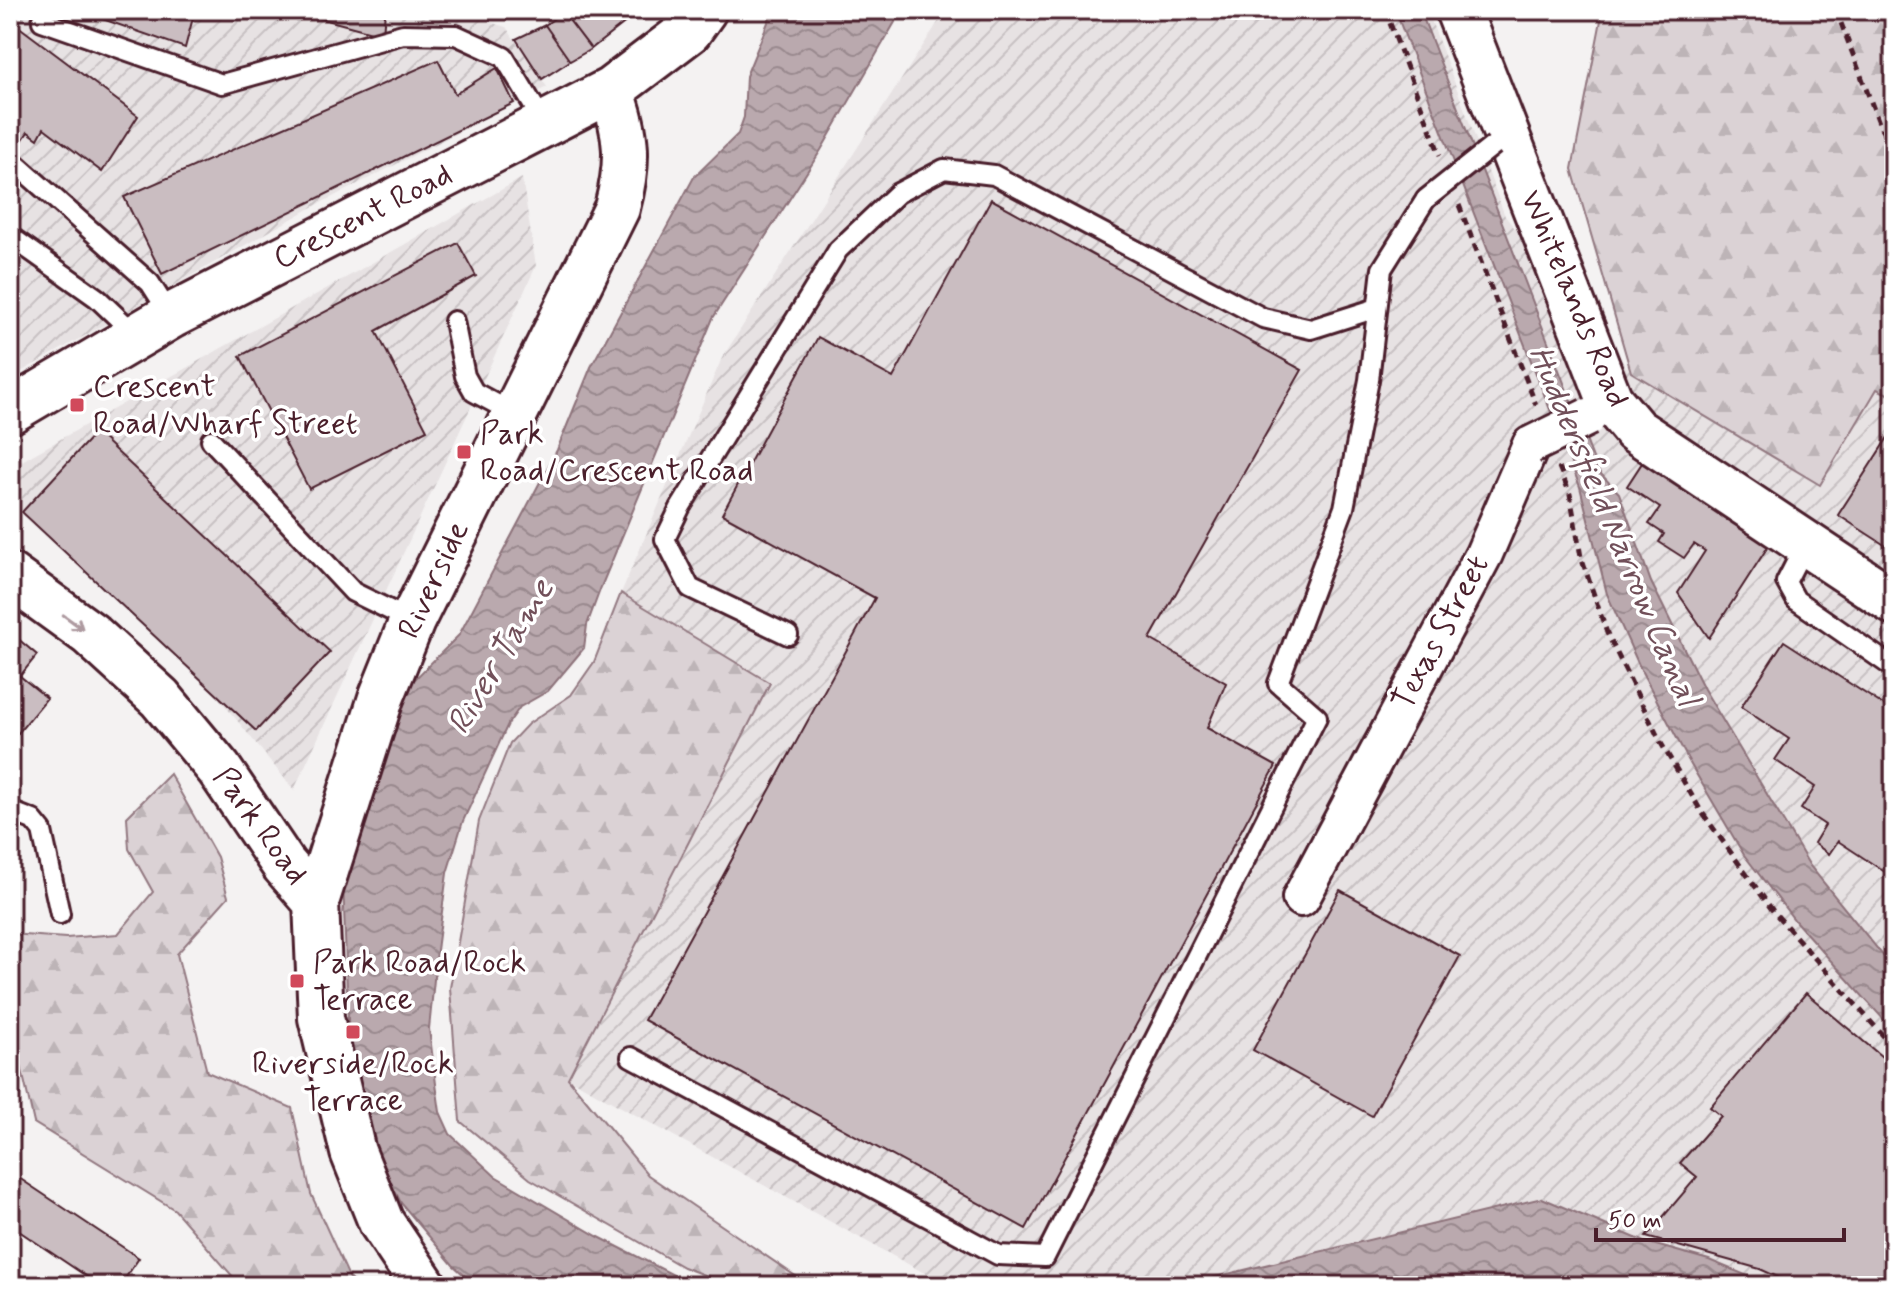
<svg xmlns="http://www.w3.org/2000/svg" width="1904" height="1296" viewBox="0 0 1904 1296" font-family="Mynerve,sans-serif">
	<style>
		.industrial { fill: url(#industrial-furrows) }
		.forest { fill: url(#forest-firs); stroke: #927880; stroke-width: 2 }
		.water { fill: url(#water-waves); stroke: #8d727a; stroke-width: 2 }
		.building { fill: #cabdc1; stroke: #4a1f2b; stroke-width: 2 }
		.lines { fill: none; stroke-linecap: round; stroke-linejoin: round }
		.service-casing { stroke: #4a1f2b; stroke-width: 24 }
		.minor-casing { stroke: #4a1f2b; stroke-width: 42 }
		.tertiary-casing { stroke: #4a1f2b; stroke-width: 50 }
		.secondary-casing { stroke: #4a1f2b; stroke-width: 50 }
		.path { stroke: #4a1f2b; stroke-width: 5; stroke-dasharray: 8 6; stroke-linecap: butt }
		.service { stroke: #fff; stroke-width: 18 }
		.minor { stroke: #fff; stroke-width: 36 }
		.tertiary { stroke: #fff; stroke-width: 44 }
		.secondary { stroke: #fff; stroke-width: 44 }
		.service-bridge-casing { stroke: #4a1f2b; stroke-width: 24; stroke-linecap: butt }
		.minor-bridge-casing { stroke: #4a1f2b; stroke-width: 42; stroke-linecap: butt }
		.service-bridge { stroke: #fff; stroke-width: 18 }
		.minor-bridge { stroke: #fff; stroke-width: 36 }
		.oneway { stroke: #ae9aa0 }
		.poi-dot { fill: #d1495b; stroke: #fff; stroke-width: 3 }
		.labels { text-anchor: middle; dominant-baseline: central; stroke-width: 7; stroke-linejoin: round; paint-order: stroke }
		.street-label { font-size: 32px; fill: #4a1f2b; stroke: #fff }
		.poi-label { font-size: 32px; fill: #4a1f2b; stroke: #fff; text-anchor: start }
		.water-label { font-size: 34px; font-style: italic; fill: #714f59; stroke: #fff }
	</style>
	<defs>
		<pattern id="industrial-furrows" width="10" height="10" patternUnits="userSpaceOnUse" patternTransform="scale(2)"><rect width="10" height="10" fill="#e7e2e3"/><path d="M-1 1l2-2M0 10L10 0M9 11l2-2" fill="none" stroke="#c8c1c3"/></pattern>
		<pattern id="forest-firs" width="22" height="20" patternUnits="userSpaceOnUse" patternTransform="scale(2)"><rect width="22" height="20" fill="#dbd2d5"/><path d="M5 1l3.5 6h-7zM16 11l3.5 6h-7z" fill="#bdb4b7"/></pattern>
		<pattern id="water-waves" width="16" height="10" patternUnits="userSpaceOnUse" patternTransform="scale(2)"><rect width="16" height="10" fill="#baa9ae"/><path d="M0 5q4-4 8 0t8 0" fill="none" stroke="#99898e"/></pattern>
	</defs>
	<rect width="100%" height="100%" fill="#f4f2f2"/>
	<filter id="ink" filterUnits="userSpaceOnUse"><feTurbulence type="fractalNoise" baseFrequency=".0125" numOctaves="2"/><feDisplacementMap in="SourceGraphic" scale="16" xChannelSelector="R" yChannelSelector="G"/><feConvolveMatrix kernelMatrix="1 2 1 2 8 2 1 2 1" color-interpolation-filters="sRGB"/></filter>
	<g filter="url(#ink)">
		<path class="industrial" d="M10 10H450L506 27 547 87 309 209 10 378Z
			M946 10H1427L1505 216 1631 372 1878 388 1894 397V1286H948L568 1078 770 684 621 593 722 358Z
			M522 178 536 266 294 790 199 674 22 514 20 462Z"/>
		<path class="forest" d="M1603 10H1894V397L1877 389 1820 485 1631 372 1572 169Z
			M621 593 770 683 568 1078 648 1175 810 1286H733L683 1267 530 1179 460 1121 450 988 479 821 510 743 528 724 571 695 594 662Z
			M170 774 217 857 228 897 177 954 207 1072 292 1108 311 1194 349 1277 357 1286H241L175 1210 34 1123 10 1018V934L66 938 118 934 153 892 129 849 127 817Z"/>
		<path class="water" d="M773 10H902L821 150 713 318 601 587 587 625 584 648 548 691 520 707 508 724 463 821 447 873 437 950 429 1029 436 1084 440 1112 450 1134 495 1176 597 1236 695 1286H476L453 1265 401 1203 378 1158 349 1046 343 881 374 763 413 681 459 635 557 450 591 367 694 177 738 134 744 117 746 76Z
			M1395 10H1420L1598 471 1619 493 1651 582 1704 689 1810 866 1894 969V1031L1796 922 1744 855 1691 765 1642 672 1607 594 1580 487Z
			M1542 1198 1645 1242 1709 1260 1772 1286H1178Z"/>
		<path class="building" d="M77 10H195L185 48Z
			M289 10H385L383 35Z
			M566 10H641L591 49 563 12Z
			M563 12 591 49 570 61 545 25Z
			M10 20 138 116 102 172 44 128 38 139 28 132 10 158Z
			M545 25 570 61 542 79 516 39Z
			M438 60 455 94 497 68 514 103 162 274 124 197Z
			M991 199 1302 370 1150 639 1226 683 1207 728 1276 766 1026 1229 644 1020 875 598 722 514 818 337 893 378Z
			M458 243 476 276 376 331 427 430 309 489 240 356Z
			M1894 428V551L1838 515Z
			M96 432 330 652 256 731 22 512Z
			M1642 463 1769 545 1709 638 1678 593 1705 551 1694 544 1684 558 1659 542 1664 534 1649 524 1660 508 1627 486Z
			M10 632 37 655 20 676 47 698 10 743Z
			M1784 641 1894 712V878L1838 841 1829 854 1814 843 1825 825 1801 809 1815 787 1775 760 1789 739 1741 707Z
			M1894 882V898L1887 893Z
			M1340 890 1460 956 1372 1116 1253 1050Z
			M1806 993 1894 1067V1286H1798L1760 1269 1646 1237 1697 1177 1680 1163 1721 1116 1710 1107Z
			M10 1172 139 1258 120 1286H101L10 1225Z"/>
		<g class="lines">
			<defs>
				<path id="service" d="M42 21 222 84 403 34 456 35 504 57 544 123
					M17 165 150 283 171 316
					M10 236 97 298 137 336
					M454 321 465 376 474 392 513 413
					M211 440 353 592 412 621
					M1806 543 1786 582 1796 600 1894 668
					M788 635 690 588 665 539 680 508 838 250 898 193 944 169 994 175 1263 318 1311 329 1377 308
					M10 811 33 820 42 831 60 914
					M631 1057 998 1255 1045 1257 1317 717 1278 683 1344 508 1369 380 1382 269 1426 199"/>
				<path id="minor" d="M1301 898 1484 554 1531 445"/>
				<path id="tertiary" d="M1458 10 1610 400 1635 430 1894 602"/>
				<path id="secondary" d="M10 411 171 316 611 90 689 31 704 10
					M10 576 90 634 160 698 219 769 284 865 316 902 321 1018 353 1152 381 1222 424 1286
					M316 902 381 698 412 621 617 208C629 162 628 135 611 90"/>
			</defs>
			<use href="#service" class="service-casing"/>
			<use href="#minor" class="minor-casing"/>
			<use href="#tertiary" class="tertiary-casing"/>
			<use href="#secondary" class="secondary-casing"/>
			<path class="path" d="M1385 10 1440 155
				M1836 10 1881 128 1894 146
				M1459 205 1536 405
				M1559 467 1570 494 1581 557 1607 633 1661 743 1701 811 1773 911 1894 1048"/>
			<use href="#service" class="service"/>
			<use href="#minor" class="minor"/>
			<use href="#tertiary" class="tertiary"/>
			<use href="#secondary" class="secondary"/>
			<defs>
				<path id="service-bridge" d="M1426 199 1494 145"/>
				<path id="minor-bridge" d="M1531 445 1588 417"/>
			</defs>
			<use href="#service-bridge" class="service-bridge-casing"/>
			<use href="#minor-bridge" class="minor-bridge-casing"/>
			<use href="#service-bridge" class="service-bridge"/>
			<use href="#minor-bridge" class="minor-bridge"/>
		</g>
		<defs><path id="oneway-shaft" d="M-6 0H5M1.5-3L5.5 0L1.5 3" fill="none" stroke-width="1.6" stroke-linecap="round" stroke-linejoin="round" transform="scale(2)"/></defs>
		<use class="oneway" href="#oneway-shaft" transform="translate(73 622) rotate(36)"/>
	</g>
	<g class="poi-dot">
		<rect x="69" y="397" width="16" height="16" rx="4"/>
		<rect x="456" y="444" width="16" height="16" rx="4"/>
		<rect x="289" y="973" width="16" height="16" rx="4"/>
		<rect x="345" y="1024" width="16" height="16" rx="4"/>
	</g>
	<g class="labels">
		<g class="street-label">
			<text transform="translate(363 217) rotate(-27)">Crescent Road</text>
			<text transform="translate(1574 299) rotate(67)">Whitelands Road</text>
			<text transform="translate(434 580) rotate(-65)">Riverside</text>
			<text transform="translate(1441 633) rotate(-62)">Texas Street</text>
			<text transform="translate(260 826) rotate(54)">Park Road</text>
		</g>
		<g class="poi-label">
			<text x="93" y="387">Crescent<tspan x="93" dy="37">Road/Wharf Street</tspan></text>
			<text x="480" y="434">Park<tspan x="480" dy="37">Road/Crescent Road</tspan></text>
			<text x="313" y="963">Park Road/Rock<tspan x="313" dy="37">Terrace</tspan></text>
			<text x="353" y="1064" text-anchor="middle">Riverside/Rock<tspan x="353" dy="37">Terrace</tspan></text>
		</g>
		<g class="water-label">
			<text transform="translate(1613 526) rotate(67)">Huddersfield Narrow Canal</text>
			<text transform="translate(501 657) rotate(-59)">River Tame</text>
		</g>
	</g>
	<rect width="1904" height="1296" fill="none" stroke="#fff" stroke-width="40"/>
	<rect x="20" y="20" width="1864" height="1256" fill="none" stroke="#4a1f2b" stroke-width="3" filter="url(#ink)"/>
	<path d="M1596 1228v12h248v-12" fill="none" stroke="#4a1f2b" stroke-width="4"/>
	<text x="1608" y="1228" font-size="24" fill="#4a1f2b" stroke="#ffffff" stroke-width="6" paint-order="stroke">50 m</text>
</svg>
